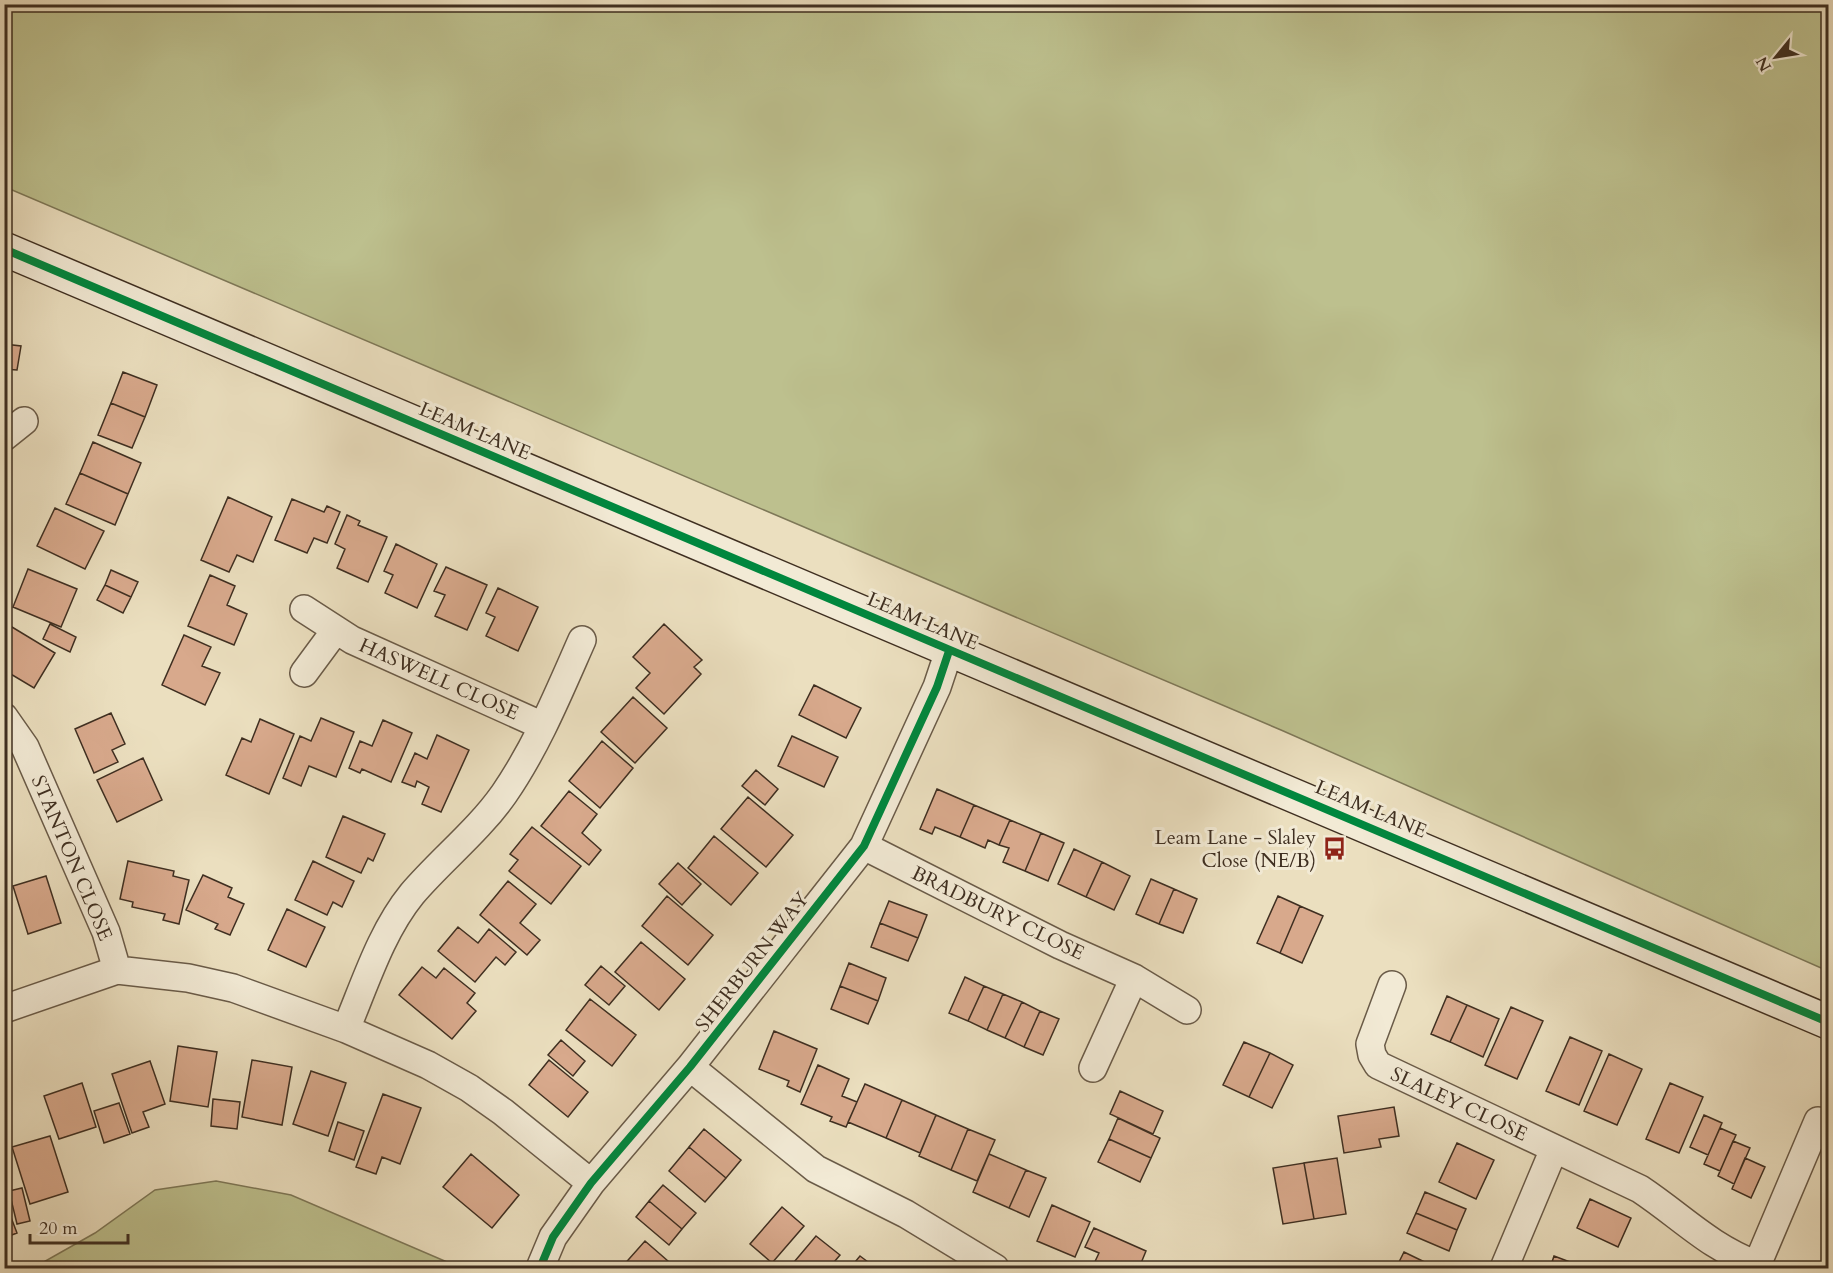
<svg xmlns="http://www.w3.org/2000/svg" width="1833" height="1273" viewBox="0 0 1833 1273" font-family="Cardo,serif">
	<style>
		.green { fill: #bdc08e; stroke: #7e7858; stroke-width: 1.5 }
		.building { fill: #d8a98c; stroke: #3f2f21; stroke-width: 1.5 }
		.lines { fill: none; stroke-linecap: round; stroke-linejoin: round }
		.street-casing { stroke: #6a5b48; stroke-width: 30 }
		.secondary-casing { stroke: #3f2f21; stroke-width: 36 }
		.street { stroke: #f2ead5; stroke-width: 27 }
		.secondary { stroke: #f2ead5; stroke-width: 33 }
		.cycleway-casing { stroke: #f2ead5; stroke-width: 11 }
		.cycleway { stroke: #00873e; stroke-width: 8 }
		.labels { text-anchor: middle; dominant-baseline: central; stroke-width: 6; stroke-linejoin: round; paint-order: stroke }
		.street-label { font-size: 20px; fill: #3f2f21; stroke: #f2ead5 }
		.poi-label { font-size: 20px; fill: #3f2f21; stroke: #f2ead5; text-anchor: end }
	</style>
	<rect width="100%" height="100%" fill="#ebdfbf"/>
	<filter id="stains"><feTurbulence type="fractalNoise" baseFrequency=".00333" numOctaves="4"/><feColorMatrix values="0 0 0 0 .2 0 0 0 0 .09 0 0 0 0 .02 0 0 0 .5 -.17"/></filter>
	<radialGradient id="worn" r=".72"><stop offset=".6" stop-color="#630" stop-opacity="0"/><stop offset="1" stop-color="#630" stop-opacity=".3"/></radialGradient>
	<path class="green" d="M4 5H1828V971L1281 730 5 187Z
		M216 1181 291 1195 461 1268H33L95 1233 155 1190Z"/>
	<path class="building" d="M4 344 21 346 17 370 4 369Z
		M123 372 157 385 145 417 111 403Z
		M111 403 145 417 132 448 98 435Z
		M93 442 141 463 128 494 80 473Z
		M80 473 128 494 115 525 66 504Z
		M228 497 272 517 253 562 237 555 229 572 201 560Z
		M292 499 324 512 327 506 340 512 327 543 314 538 307 553 275 540Z
		M55 508 104 531 85 569 37 546Z
		M347 515 360 521 358 525 387 537 368 582 337 568 345 549 335 544Z
		M396 544 437 564 417 608 385 593 393 575 384 571Z
		M446 567 487 585 467 630 435 616 445 595 434 591Z
		M28 569 77 589 61 627 13 607Z
		M111 570 138 582 131 597 105 585Z
		M210 575 235 586 227 605 247 614 234 645 188 626Z
		M105 585 131 597 123 613 97 600Z
		M498 588 538 607 518 651 486 636 495 617 486 613Z
		M7 624 55 653 34 688 4 670Z
		M50 624 76 637 70 652 43 639Z
		M664 624 702 660 694 667 701 674 664 714 636 688 650 673 633 657Z
		M184 635 211 647 202 666 220 673 205 705 162 685Z
		M814 685 861 708 846 738 799 715Z
		M633 697 667 728 635 763 601 732Z
		M111 713 125 744 112 750 118 762 94 773 75 729Z
		M321 718 354 732 336 777 309 766 301 786 283 778 300 736 311 741Z
		M260 719 294 734 269 794 226 775 242 738 251 742Z
		M383 720 412 733 391 782 362 769 360 773 349 768 360 741 372 746Z
		M437 735 469 750 441 812 422 804 429 787 417 781 415 787 402 782 415 753 427 759Z
		M792 736 838 757 824 787 778 766Z
		M602 741 633 768 600 808 569 781Z
		M143 758 162 800 117 822 97 780Z
		M756 770 778 789 765 805 742 786Z
		M937 789 974 805 960 837 935 827 932 834 920 829Z
		M569 791 597 814 582 833 601 850 589 865 541 826Z
		M748 797 793 835 766 867 721 829Z
		M974 805 1010 820 999 845 988 840 985 848 960 837Z
		M343 816 385 834 373 861 368 858 361 873 326 857Z
		M1010 820 1041 833 1025 871 1003 862 1009 848 999 845Z
		M532 827 581 866 551 904 509 871 518 860 510 854Z
		M1041 833 1064 843 1048 881 1025 871Z
		M714 836 758 873 731 905 688 868Z
		M1074 849 1102 862 1086 897 1058 884Z
		M128 861 174 871 173 876 189 880 179 924 163 920 165 914 132 907 133 902 120 899Z
		M313 861 354 881 342 907 333 902 327 915 295 900Z
		M1102 862 1130 876 1114 910 1086 897Z
		M678 863 701 884 682 905 659 884Z
		M203 875 232 888 228 897 244 904 230 935 215 929 218 924 186 910Z
		M46 876 61 923 28 934 13 886Z
		M1151 879 1174 889 1159 924 1136 914Z
		M508 881 536 904 520 923 540 940 527 955 480 915Z
		M1174 889 1197 899 1183 933 1159 924Z
		M667 896 713 935 688 965 642 926Z
		M1278 896 1300 906 1280 953 1257 943Z
		M889 901 927 915 918 938 880 923Z
		M1300 906 1323 916 1302 963 1280 953Z
		M287 909 325 927 306 967 268 950Z
		M880 923 918 938 908 961 871 947Z
		M458 927 478 943 489 929 516 952 505 965 496 957 475 982 438 951Z
		M641 942 685 979 659 1010 615 972Z
		M849 963 886 978 878 1001 840 986Z
		M601 966 625 986 609 1005 585 985Z
		M422 967 436 978 444 968 475 993 467 1003 476 1011 452 1039 399 995Z
		M965 977 984 986 968 1021 949 1013Z
		M840 986 878 1001 868 1024 831 1009Z
		M984 986 1003 994 987 1030 968 1021Z
		M1003 994 1022 1002 1005 1038 987 1030Z
		M1447 996 1467 1005 1450 1042 1431 1034Z
		M590 999 636 1035 612 1066 566 1030Z
		M1022 1002 1040 1011 1024 1047 1005 1038Z
		M1467 1005 1499 1019 1483 1057 1450 1042Z
		M1511 1007 1543 1021 1517 1079 1485 1065Z
		M1040 1011 1059 1019 1043 1055 1024 1047Z
		M774 1031 817 1049 800 1092 787 1086 789 1081 759 1069Z
		M1570 1037 1602 1051 1579 1105 1546 1091Z
		M561 1040 585 1061 573 1076 548 1055Z
		M1244 1042 1270 1053 1249 1097 1223 1085Z
		M178 1046 217 1052 208 1107 170 1101Z
		M1270 1053 1293 1065 1272 1108 1249 1097Z
		M1609 1054 1642 1069 1617 1125 1584 1111Z
		M252 1060 292 1067 282 1125 242 1117Z
		M549 1060 588 1092 568 1117 529 1085Z
		M150 1061 165 1104 143 1112 149 1127 132 1133 112 1074Z
		M818 1065 849 1079 842 1096 857 1102 846 1127 830 1121 832 1117 801 1104Z
		M311 1071 346 1083 328 1136 293 1124Z
		M82 1083 96 1127 59 1139 44 1096Z
		M1670 1083 1703 1097 1679 1153 1646 1139Z
		M865 1084 902 1100 886 1138 848 1122Z
		M1120 1091 1163 1111 1153 1134 1110 1114Z
		M383 1094 421 1108 400 1164 382 1157 376 1174 356 1167Z
		M213 1099 240 1102 237 1129 211 1126Z
		M902 1100 936 1115 920 1153 886 1138Z
		M119 1103 130 1134 104 1143 94 1111Z
		M1394 1107 1399 1136 1379 1139 1381 1147 1344 1153 1338 1116Z
		M936 1115 968 1129 951 1170 919 1156Z
		M1704 1115 1722 1123 1708 1155 1690 1147Z
		M1118 1118 1160 1138 1151 1158 1109 1139Z
		M338 1122 364 1131 354 1160 329 1151Z
		M1720 1128 1736 1135 1720 1171 1704 1164Z
		M704 1129 741 1160 726 1178 689 1147Z
		M968 1129 995 1140 977 1181 951 1170Z
		M50 1136 68 1192 30 1204 12 1147Z
		M1109 1139 1151 1158 1140 1182 1098 1162Z
		M1733 1141 1750 1148 1734 1184 1718 1176Z
		M1457 1143 1494 1160 1476 1199 1439 1182Z
		M689 1147 726 1178 705 1202 669 1171Z
		M471 1154 519 1195 492 1228 443 1187Z
		M989 1154 1026 1170 1009 1208 973 1192Z
		M1337 1158 1346 1214 1314 1219 1304 1163Z
		M1745 1158 1765 1167 1751 1198 1732 1189Z
		M1304 1163 1314 1219 1283 1224 1273 1168Z
		M1026 1170 1046 1178 1029 1217 1009 1208Z
		M663 1185 696 1213 682 1229 649 1201Z
		M22 1188 30 1221 17 1224 9 1191Z
		M1425 1192 1466 1209 1457 1230 1416 1213Z
		M4 1199 17 1233 4 1238Z
		M1590 1199 1631 1218 1618 1247 1577 1228Z
		M649 1201 682 1229 669 1245 636 1217Z
		M1052 1205 1090 1222 1075 1257 1037 1241Z
		M782 1207 804 1226 772 1263 750 1244Z
		M1416 1213 1457 1230 1449 1251 1407 1233Z
		M1094 1228 1146 1251 1139 1268H1092L1099 1253 1085 1247Z
		M816 1236 840 1255 829 1268H789Z
		M645 1241 676 1268H621Z
		M1404 1252 1437 1268H1396Z
		M860 1256 876 1268H850Z
		M1554 1256 1586 1268H1550Z"/>
	<g class="lines">
		<defs>
			<path id="street" d="M4 437 24 421
				M304 609 352 640 543 726
				M304 673 335 631
				M4 717 25 747 106 932 117 970
				M864 846 1060 945 1134 978 1187 1010
				M1392 985 1370 1044 1372 1055 1378 1065 1640 1189C1682 1217 1708 1246 1757 1265L1818 1121
				M4 1009 117 970 188 978 233 988 346 1029 428 1065 469 1088 503 1112 591 1183
				M346 1029C365 984 381 932 412 894 441 860 478 831 504 794 537 746 559 692 582 640
				M690 1067 816 1169 906 1214 995 1268
				M1093 1068 1134 978
				M540 1268 553 1237 591 1183 690 1067 864 846 937 687 949 651
				M1504 1268 1554 1149"/>
			<path id="secondary" d="M4 249C612 508 1222 762 1828 1022"/>
		</defs>
		<use href="#street" class="street-casing"/>
		<use href="#secondary" class="secondary-casing"/>
		<use href="#street" class="street"/>
		<use href="#secondary" class="secondary"/>
		<defs>
			<path id="cycleway" d="M4 249C612 508 1222 762 1828 1022
				M540 1268 553 1237 591 1183 690 1067 864 846 937 687 949 651"/>
		</defs>
		<use href="#cycleway" class="cycleway-casing"/>
		<use href="#cycleway" class="cycleway"/>
	</g>
	<defs>
		<symbol id="bus-bare" viewBox="-9 -9 18 18"><path d="M-5-6H5V4H4V6H2V4H-2V6H-4V4H-5ZM-3.5-4V0h7V-4ZM-3.5 1.2v1.5H-2V1.2ZM2 1.2v1.5H3.5V1.2Z" fill="#8f2418" stroke="#f2ead5" stroke-width="2.5" paint-order="stroke"/></symbol>
	</defs>
	<g fill-rule="evenodd">
		<use href="#bus-bare" x="1318" y="832" width="33" height="33"/>
	</g>
	<g class="labels">
		<g class="street-label">
			<text transform="translate(475 431) rotate(23)">LEAM LANE</text>
			<text transform="translate(923 621) rotate(23)">LEAM LANE</text>
			<text transform="translate(439 679) rotate(24)">HASWELL CLOSE</text>
			<text transform="translate(1371 809) rotate(23)">LEAM LANE</text>
			<text transform="translate(72 858) rotate(67)">STANTON CLOSE</text>
			<text transform="translate(998 913) rotate(26)">BRADBURY CLOSE</text>
			<text transform="translate(752 962) rotate(-52)">SHERBURN WAY</text>
			<text transform="translate(1459 1104) rotate(25)">SLALEY CLOSE</text>
		</g>
		<g class="poi-label">
			<text x="1316" y="837">Leam Lane - Slaley<tspan x="1316" dy="23">Close (NE/B)</tspan></text>
		</g>
	</g>
	<rect width="1833" height="1273" fill="none" stroke="#ebdfbf" stroke-width="24"/>
	<rect x="6" y="6" width="1821" height="1261" fill="none" stroke="#3f2f21" stroke-width="3"/>
	<rect x="12" y="12" width="1809" height="1249" fill="none" stroke="#3f2f21" stroke-width="1.5"/>
	<g transform="translate(1776 57) rotate(240)" stroke="#f2ead5" stroke-width="4.5" paint-order="stroke">
	<path d="M0-4.5L10 22L0 15L-10 22Z" fill="#3f2f21"/>
	<text y="-9" font-size="16" font-weight="bold" text-anchor="middle" fill="#3f2f21">N</text>
	</g>
	<path d="M30 1234v9h98v-9" fill="none" stroke="#3f2f21" stroke-width="3"/>
	<text x="39" y="1234" font-size="18" fill="#3f2f21" stroke="#f2ead5" stroke-width="4.5" paint-order="stroke">20 m</text>
	<rect width="100%" height="100%" filter="url(#stains)"/>
	<rect width="100%" height="100%" fill="url(#worn)"/>
</svg>
